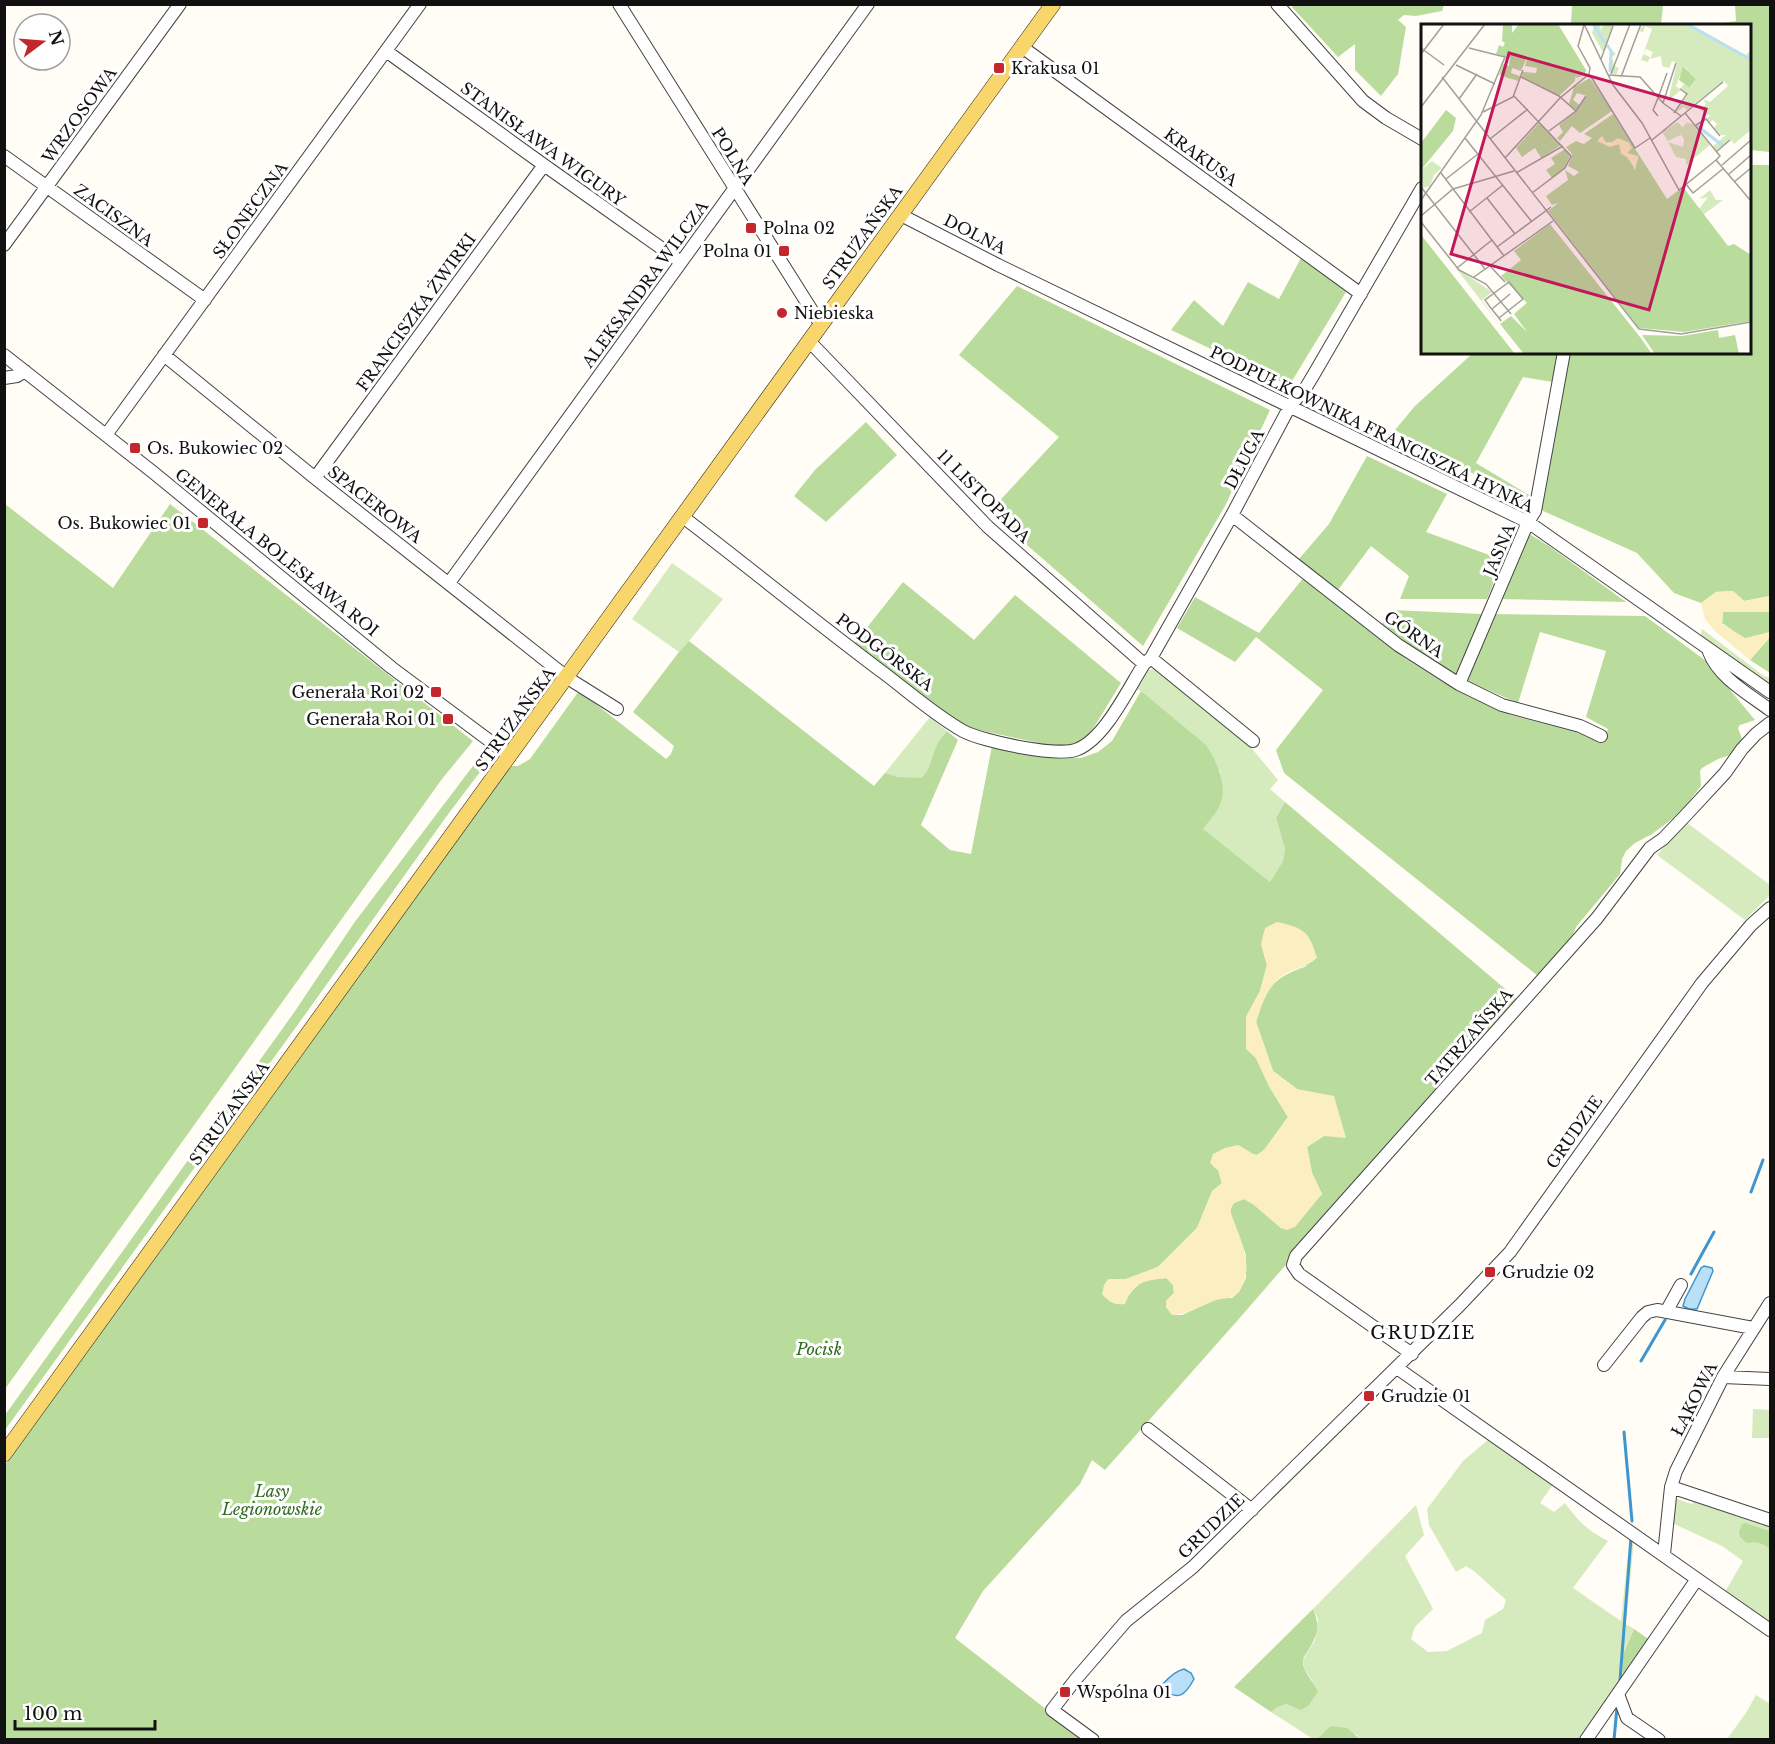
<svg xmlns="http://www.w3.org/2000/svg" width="1775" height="1744" viewBox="0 0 1775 1744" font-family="'Libre Baskerville',serif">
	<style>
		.green { fill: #d5ebbd }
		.forest { fill: #b9dc9c; fill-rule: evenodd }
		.sand { fill: #fbeec1 }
		.water { fill: #b9e0f7; stroke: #3f96cf; stroke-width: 1.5 }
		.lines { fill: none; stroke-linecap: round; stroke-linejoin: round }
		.stream { stroke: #3f96cf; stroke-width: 3 }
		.minor-casing { stroke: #444; stroke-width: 14 }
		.major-casing { stroke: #222; stroke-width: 16 }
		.minor { stroke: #fff; stroke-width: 12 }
		.major { stroke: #f9d66b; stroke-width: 15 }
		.poi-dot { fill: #c4262e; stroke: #fff; stroke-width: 2 }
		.labels { text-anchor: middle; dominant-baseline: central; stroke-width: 6; stroke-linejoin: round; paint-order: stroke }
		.poi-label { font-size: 16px; fill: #111; stroke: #fff; text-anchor: start }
		.street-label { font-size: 16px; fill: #111; stroke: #fff }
		.park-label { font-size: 16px; font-style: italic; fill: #2f6b1f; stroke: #fff }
		.neighbourhood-label { font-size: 18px; letter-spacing: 1.5px; fill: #111; stroke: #fff }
		.inset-river { fill: none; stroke: #b9e0f7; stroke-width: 3 }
		.inset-road { fill: none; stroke: #a09f9a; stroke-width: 1.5 }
		.view { fill: #c2185b; fill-opacity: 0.15; stroke: #c2185b; stroke-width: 3 }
		.inset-edge { fill: none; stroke: #111; stroke-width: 3 }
	</style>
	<rect width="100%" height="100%" fill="#fffdf5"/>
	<path class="green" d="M672 563 723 599 689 641 679 652 632 619Z
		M1702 629 1764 676 1770 678V687L1700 638Z
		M1157 669 1244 739 1278 780 1270 789 1285 802 1276 818 1285 849 1283 861 1270 882 1202 829 1219 807 1222 797 1220 771 1141 691 1134 688 1148 670Z
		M930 717 947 731C943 736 938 741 936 747 931 759 931 769 921 778 908 778 897 778 885 773Z
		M1686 822 1770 885V895L1745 920 1657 855Z
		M1753 1409 1770 1410V1438H1752Z
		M1489 1439 1554 1483 1540 1503 1554 1512 1565 1503C1579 1522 1587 1530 1608 1541L1573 1588 1621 1621 1630 1534 1634 1539 1626 1624 1634 1629 1623 1655 1622 1681 1579 1739H1360L1357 1735 1330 1726 1317 1739H1313L1271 1712 1276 1708 1286 1704 1293 1707 1318 1690 1304 1668 1303 1660 1315 1640 1318 1619 1313 1609 1416 1505 1424 1535 1405 1556 1433 1609 1415 1627 1411 1639 1428 1652 1447 1651 1482 1633 1485 1620 1503 1609 1506 1600 1474 1571 1466 1566 1456 1572 1429 1525 1427 1509 1463 1461Z
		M1673 1498 1692 1504 1694 1501 1770 1523V1531L1746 1523 1758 1542 1764 1544 1770 1549V1625L1725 1592 1743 1561 1722 1546 1672 1523Z
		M1756 1695 1770 1704V1739H1727L1746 1713Z"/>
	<path class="forest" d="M1295 4H1444V5L1442 11 1416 16 1404 15 1398 20 1406 27 1398 74 1381 96 1355 70V44L1338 57 1292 7Z
		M1572 5H1663L1661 25H1571Z
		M1735 5H1770V152L1750 150V26L1712 25 1736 21Z
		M1750 165H1770V596L1744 601 1733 591 1716 592 1701 603 1674 593 1637 553 1541 510 1570 353 1750 352Z
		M1301 258 1346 292 1289 386 1171 330 1194 300 1223 326 1248 282 1279 299Z
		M1017 286 1270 410 1225 506 1143 646 989 512 1059 437 959 355Z
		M1473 353H1558L1553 382 1523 377 1476 463 1529 495 1524 502 1395 430 1415 406Z
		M866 422 897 455 826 522 794 496 815 470Z
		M1367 456 1447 494 1426 532 1503 560 1487 599H1400L1409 576 1371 546 1338 590 1299 559 1329 524Z
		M5 504 113 588 170 504 473 741 442 779 5 1389Z
		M1526 532 1549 546 1626 602 1500 599Z
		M1304 577 1406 659 1444 683 1511 715 1583 734 1603 743 1608 729 1586 717 1606 651 1540 632 1518 703 1467 681 1494 614 1645 616 1706 661 1755 720 1740 725 1738 728 1742 739 1737 749 1730 755 1718 759 1702 768 1700 771 1701 786 1684 808 1672 819 1652 834 1635 843 1626 851 1622 859 1620 874 1576 927 1571 940 1538 976 1284 773 1276 750 1323 690 1256 637 1235 662 1177 628 1195 597 1259 633Z
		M903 582 974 640 1015 595 1121 683 1088 737 1081 744 1054 746 964 727 854 644Z
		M1392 610 1482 614 1457 677 1413 650 1382 624Z
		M1723 612H1770V632L1745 639 1722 623Z
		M1770 637V673L1750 660Z
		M689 641 874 786 885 773 898 777 921 778C931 769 931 758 936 747 938 741 943 736 947 731L958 740 921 825 950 850 971 854 992 746 1059 757 1081 758 1098 752 1112 741 1141 691 1206 745C1217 762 1228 785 1220 805 1216 814 1208 822 1203 829L1270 882 1283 861 1285 849 1276 818 1285 802 1517 999 1237 1321 1105 1470 1092 1460 1080 1484 983 1591 955 1638 1084 1739 5 1740V1465L313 1037 511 766H518L530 759 579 691 666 759 671 754 674 746 633 712 679 652ZM1261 944 1307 966C1272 978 1267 987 1256 1022L1273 1071 1297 1089 1324 1136 1307 1147 1312 1173 1322 1194 1281 1228 1253 1204 1244 1199 1234 1203 1231 1208V1214L1246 1255V1278L1239 1292 1232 1298H1219L1182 1315H1173L1166 1307V1301L1174 1293 1173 1285 1167 1278C1148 1280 1141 1279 1129 1295L1108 1279H1126L1158 1267 1197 1228 1212 1192 1222 1183 1218 1170 1213 1166 1238 1145 1253 1154 1257 1155 1264 1150 1288 1117 1269 1086 1256 1058 1247 1049 1246 1017 1260 991 1267 965Z
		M482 754 487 757 486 764 446 817 309 1009 5 1430V1415L293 1014 354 923Z
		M1746 1523 1770 1531V1549C1762 1543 1758 1541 1747 1543L1740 1537 1739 1532 1742 1524Z
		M1313 1609C1320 1625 1318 1634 1309 1649 1307 1653 1303 1657 1303 1661 1302 1671 1314 1682 1318 1691L1309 1705 1301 1710 1286 1704 1276 1708 1271 1712 1234 1687Z
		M1634 1629 1650 1640 1622 1681 1623 1655Z
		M1330 1726 1347 1728 1360 1739H1317Z"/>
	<path class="sand" d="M1733 591 1744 601 1770 596V612H1723L1722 624 1745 638 1770 632V637L1750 660 1715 631 1705 619 1701 603 1716 592Z
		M1277 922C1304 928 1309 931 1317 958 1305 968 1299 967 1286 973 1268 984 1262 1003 1256 1022L1273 1071 1297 1089 1334 1096 1346 1138 1324 1136 1307 1147 1312 1173 1322 1194 1295 1227 1287 1230 1281 1228 1253 1204 1244 1199 1234 1203 1231 1208V1214C1239 1237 1254 1262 1242 1285 1240 1289 1238 1294 1234 1296 1229 1299 1222 1298 1216 1300 1202 1305 1187 1315 1172 1315L1166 1307V1301L1174 1293 1173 1285 1166 1278C1144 1281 1134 1281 1125 1304 1114 1305 1110 1303 1102 1294L1104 1285 1108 1279H1126L1158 1267 1197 1228 1212 1191 1222 1183 1218 1170 1210 1163 1213 1154 1225 1148 1238 1145 1253 1154 1257 1155 1264 1150 1288 1117 1269 1086 1256 1058 1246 1049V1017L1260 991 1267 965 1261 944 1265 928Z"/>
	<path class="water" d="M1704 1266 1712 1268 1713 1271 1697 1309H1689L1683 1306 1685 1299 1701 1268Z
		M1184 1669 1191 1673 1194 1679C1185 1696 1178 1701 1162 1689L1163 1684C1169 1677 1176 1671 1184 1669Z"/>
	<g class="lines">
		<path class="stream" d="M1751 1192 1763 1160
			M1691 1274 1714 1232
			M1641 1361 1665 1320
			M1624 1432 1632 1521
			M1620 1680 1631 1538
			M1614 1740 1617 1707"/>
		<defs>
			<path id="minor" d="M619 4 821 325
				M1277 4 1363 101 1386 118 1422 139
				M1022 47 1361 294
				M386 51 544 165 681 262
				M4 156 205 300
				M901 215 998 265 1528 522 1770 692
				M4 245 180 4
				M810 342 988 527 1144 664
				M4 355 154 473 392 668 510 756
				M164 355 315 478 554 667 574 682 617 709
				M4 378 17 376 25 371
				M106 435 420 4
				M315 478 544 165
				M1232 515 1398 645 1459 684 1502 705 1580 726 1601 736
				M683 517C751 569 817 623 885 674 910 693 935 715 963 731 981 741 1059 758 1078 749 1105 738 1128 689 1144 664L1151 658 1232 515 1290 406 1305 389 1314 374 1422 188
				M449 583 868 4
				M1709 652C1719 678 1749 694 1770 710
				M1151 658 1253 741
				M1459 684 1528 522 1535 511 1564 352
				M1666 1312 1681 1285
				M1412 1354 1299 1274 1293 1265 1296 1256 1597 918 1650 848 1663 839 1686 815 1725 773 1742 749 1756 734 1770 723
				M1604 1365 1642 1317 1648 1312 1657 1310 1753 1328
				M1397 1368 1697 1579 1586 1740
				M1723 1377 1770 1379
				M1148 1429 1252 1510
				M1671 1487 1770 1520
				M1664 1554 1671 1487 1676 1471 1723 1377 1770 1303
				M1697 1579 1770 1630
				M1618 1694 1627 1718 1659 1740
				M1093 1740 1052 1710 1076 1679 1126 1621 1193 1567 1460 1305 1510 1252 1702 983 1751 925 1770 908"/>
			<path id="major" d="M4 1454 1053 4"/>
		</defs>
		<use href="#minor" class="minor-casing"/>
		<use href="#major" class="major-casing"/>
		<use href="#minor" class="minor"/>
		<use href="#major" class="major"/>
	</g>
	<g class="poi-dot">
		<rect x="993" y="62" width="12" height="12" rx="3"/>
		<rect x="745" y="222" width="12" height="12" rx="3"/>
		<rect x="778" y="245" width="12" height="12" rx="3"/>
		<circle cx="782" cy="313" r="6"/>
		<rect x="129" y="442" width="12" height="12" rx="3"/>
		<rect x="197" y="517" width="12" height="12" rx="3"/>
		<rect x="430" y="686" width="12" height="12" rx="3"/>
		<rect x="442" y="713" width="12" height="12" rx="3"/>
		<rect x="1484" y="1266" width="12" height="12" rx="3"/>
		<rect x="1363" y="1390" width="12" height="12" rx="3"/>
		<rect x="1059" y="1686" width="12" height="12" rx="3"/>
	</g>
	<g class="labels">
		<g class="poi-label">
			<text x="1011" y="68">Krakusa 01</text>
			<text x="763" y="228">Polna 02</text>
			<text x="772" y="251" text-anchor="end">Polna 01</text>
			<text x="794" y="313">Niebieska</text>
			<text x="147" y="448">Os. Bukowiec 02</text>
			<text x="191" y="523" text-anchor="end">Os. Bukowiec 01</text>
			<text x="424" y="692" text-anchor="end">Generała Roi 02</text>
			<text x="436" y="719" text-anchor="end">Generała Roi 01</text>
			<text x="1502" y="1272">Grudzie 02</text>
			<text x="1381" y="1396">Grudzie 01</text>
			<text x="1077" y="1692">Wspólna 01</text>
		</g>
		<g class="street-label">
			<text transform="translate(79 115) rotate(-54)">WRZOSOWA</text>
			<text transform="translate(543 144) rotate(36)">STANISŁAWA WIGURY</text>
			<text transform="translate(733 156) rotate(58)">POLNA</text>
			<text transform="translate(1201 157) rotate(36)">KRAKUSA</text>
			<text transform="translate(250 210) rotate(-54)">SŁONECZNA</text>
			<text transform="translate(114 215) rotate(36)">ZACISZNA</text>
			<text transform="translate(975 234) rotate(27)">DOLNA</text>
			<text transform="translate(862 237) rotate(-54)">STRUŻAŃSKA</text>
			<text transform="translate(645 284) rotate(-54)">ALEKSANDRA WILCZA</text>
			<text transform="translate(416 312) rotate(-54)">FRANCISZKA ŻWIRKI</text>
			<text transform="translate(1372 429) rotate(26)">PODPUŁKOWNIKA FRANCISZKA HYNKA</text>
			<text transform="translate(1244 459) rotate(-62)">DŁUGA</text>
			<text transform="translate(984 496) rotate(45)">11 LISTOPADA</text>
			<text transform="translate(375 504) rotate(38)">SPACEROWA</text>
			<text transform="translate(1499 550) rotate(-67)">JASNA</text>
			<text transform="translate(277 552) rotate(39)">GENERAŁA BOLESŁAWA ROI</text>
			<text transform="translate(1414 634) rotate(35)">GÓRNA</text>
			<text transform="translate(885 652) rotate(37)">PODGÓRSKA</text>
			<text transform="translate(515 719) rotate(-54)">STRUŻAŃSKA</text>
			<text transform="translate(1469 1037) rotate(-49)">TATRZAŃSKA</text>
			<text transform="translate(229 1113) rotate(-54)">STRUŻAŃSKA</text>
			<text transform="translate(1574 1132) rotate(-55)">GRUDZIE</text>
			<text transform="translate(1694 1399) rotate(-63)">ŁĄKOWA</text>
			<text transform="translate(1211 1526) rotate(-44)">GRUDZIE</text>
		</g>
		<g class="park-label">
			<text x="819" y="1349">Pocisk</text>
			<text x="272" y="1491">Lasy<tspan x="272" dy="18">Legionowskie</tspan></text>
		</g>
		<g class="neighbourhood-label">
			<text x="1423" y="1333">GRUDZIE</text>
		</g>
	</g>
	<g transform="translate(1421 24)">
		<rect width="330" height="330" fill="#fffdf5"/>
		<path d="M174 0H179L180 7 182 0H192L185 20 195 30 191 33 193 42 198 44 195 51 189 49V27L185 21 182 28 171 9ZM223 0H269L325 31 330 26V106L313 120 310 116 295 127 292 122 297 118 277 103 289 121 265 141V135L255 133 247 118 262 123 263 115 260 111 247 117 241 108 257 98 261 103 266 99 257 95 282 104 298 117 305 111H300L293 104 296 100 292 96 288 99 285 95 289 92 279 86 285 80 282 75 289 78 307 62 303 57 266 86 263 83 254 89 266 72 261 65 247 77 256 39 251 37 248 44 241 42 240 32 229 35 232 28 225 25 222 30 229 33 227 38 220 36 231 5 224 2 222 8 218 7ZM263 42 275 55 270 64 263 60 259 65 255 62ZM11 137 21 144 13 151 9 162 2 164 0 146ZM289 166 295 176H302L282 191 278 185 287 173 278 175ZM34 243 71 268 61 276 79 301Z" fill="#d5ebbd" fill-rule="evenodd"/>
		<path d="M98 0H137L165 46 164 51 155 54 156 44 154 57 138 72 101 53 102 48 115 49 116 44 104 42 107 31 100 47 91 44 90 49 99 52 97 57 78 51 82 40 88 42 89 34 75 30 78 21 82 23 84 19 81 17 82 1H91V9ZM262 42 275 55 269 64 258 56ZM169 54 191 87 159 109 151 102 139 117 136 114 142 108 138 101 154 88 166 72 156 69 152 76 159 81 155 86 148 80 153 63ZM25 86 35 94 32 107 0 146V119ZM192 90 246 175 262 163 307 222 313 220 330 231V297L263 308 218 304 127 187 137 179 131 181 125 172 147 156 144 146 153 152 158 148 147 142 151 130 145 123 155 117 163 120 171 114 163 110ZM202 117 208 119 206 129 217 134 214 145 198 120 186 122 184 119ZM118 99 140 121 120 134 114 124 101 133 95 124ZM144 125 149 130 144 144 131 154 125 146 134 140 130 134ZM129 200 219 313 231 330H103L79 300 90 292 106 308 93 290 106 279 80 252 100 236 93 227ZM0 211 1 212 94 330H0ZM297 306 298 314 314 311 318 330H234L221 311 261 312Z" fill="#b9dc9c" fill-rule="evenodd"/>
		<path d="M181 112 187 121 197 114 208 119 211 124 206 129 217 132 214 146 208 134 200 130 198 120 189 123 176 117Z" fill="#fbeec1"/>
		<path class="inset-river" d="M172 0 184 19M266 0 330 36M186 21 190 27 189 48M276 102 301 121"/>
		<path class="inset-road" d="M163 0 192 61 221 99 258 166 295 136M0 24 23 41M0 30 23 0M180 35 192 2M35 41 74 60M190 50 209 0M169 51 214 124 229 114M187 51 219 53 242 79 260 92M21 53 218 305 260 310 330 298M100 53 138 72 155 87M200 53 220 0M93 72 150 132 144 144 111 169M237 74 246 49M38 75 56 50M242 79 255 39M0 83 64 0M62 88 92 73 102 46M253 89 266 70 259 65M264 89 302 58M237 92 232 86 237 74M275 101 285 95 299 112M128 107 155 87 165 72M44 114 111 198M69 115 107 85M231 116 264 89 299 132 295 136M295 128 309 116M84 134 139 74 168 50 169 44 157 22 163 1M295 136 330 177M301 141 330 116M20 149 83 232M95 149 142 122M308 150 330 131M25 155 57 130M313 158 330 144M265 160 272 169 303 144M0 163 64 245M66 174 94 210M0 176 60 91 84 33 48 24M48 188 82 161M0 192 32 165 93 147M0 198 38 246 65 260 90 290M76 223 130 183M69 242 84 258M36 244 71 216M53 253 132 197M71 285 89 270M78 294 102 275 88 258 64 276 69 283 78 294 80 297"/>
		<path class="view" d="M88 29 285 85 228 286 30 230Z"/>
		<rect width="330" height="330" class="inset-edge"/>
	</g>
	<rect width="1775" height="1744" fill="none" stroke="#111111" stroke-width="12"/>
	<g transform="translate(42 42) rotate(74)"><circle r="28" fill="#ffffff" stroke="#a0a0a0" stroke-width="1.5"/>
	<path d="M0-4.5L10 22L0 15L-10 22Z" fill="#c4262e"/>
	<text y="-9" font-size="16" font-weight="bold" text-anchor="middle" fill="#111111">N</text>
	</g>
	<path d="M15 1720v9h140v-9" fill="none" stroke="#111111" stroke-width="3"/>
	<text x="24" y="1720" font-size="18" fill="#111111" stroke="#ffffff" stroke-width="4.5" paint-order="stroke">100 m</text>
</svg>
